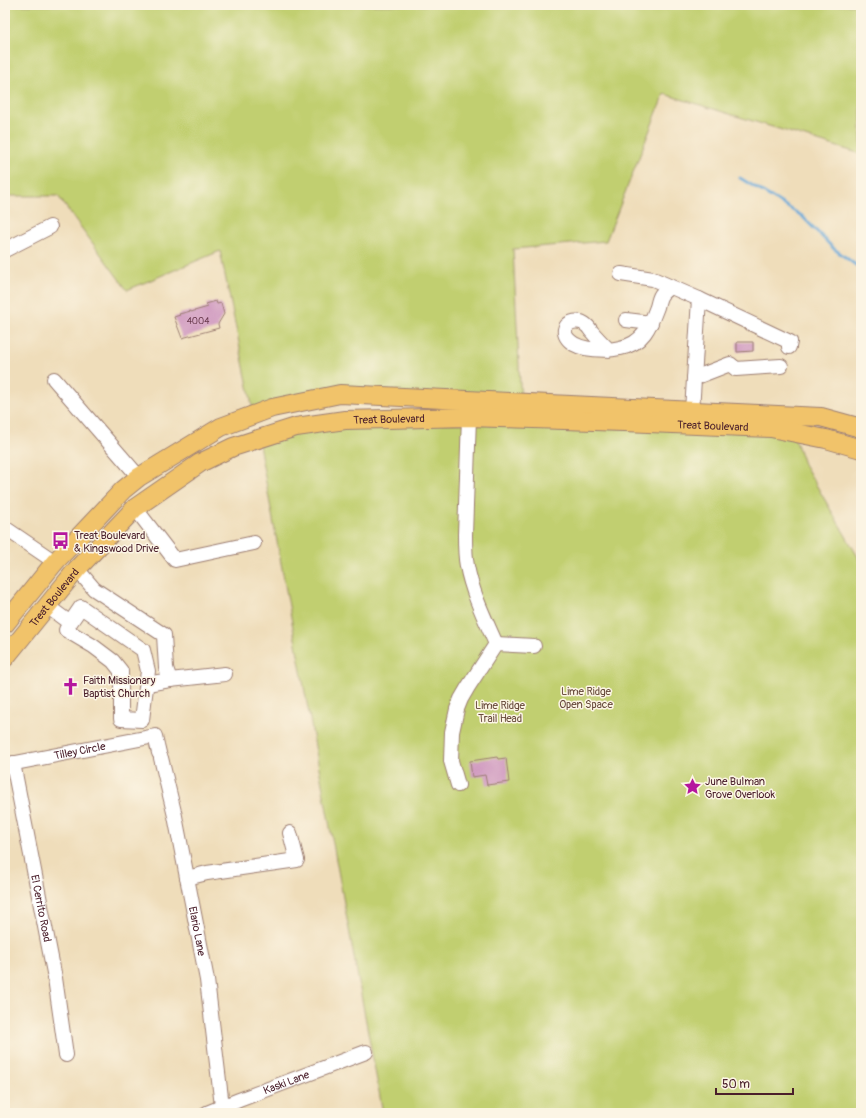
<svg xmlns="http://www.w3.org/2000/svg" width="866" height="1118" viewBox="0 0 866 1118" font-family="Pangolin,sans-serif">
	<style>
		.green { fill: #c1cf70; stroke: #86774e }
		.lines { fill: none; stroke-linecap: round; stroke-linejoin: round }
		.stream { stroke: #63a6d7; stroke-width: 3 }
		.building { fill: #cb8fbc }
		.minor-casing { stroke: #9c7e72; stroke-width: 16 }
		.major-casing { stroke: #9c7e72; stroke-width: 20 }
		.minor { stroke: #fff; stroke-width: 14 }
		.major { stroke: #f1c36a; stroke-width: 18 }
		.labels { text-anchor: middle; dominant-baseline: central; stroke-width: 3; stroke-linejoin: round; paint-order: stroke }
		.number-label { font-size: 9px; fill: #6a3b4f }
		.street-label { font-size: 11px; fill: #4a1f2b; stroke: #fcf5e5 }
		.poi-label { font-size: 11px; fill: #4a1f2b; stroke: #fcf5e5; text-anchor: start }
		.park-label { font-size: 11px; fill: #684b3c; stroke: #fcf5e5 }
	</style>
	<rect width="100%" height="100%" fill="#fcf5e5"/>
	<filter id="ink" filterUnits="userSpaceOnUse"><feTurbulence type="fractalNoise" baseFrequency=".025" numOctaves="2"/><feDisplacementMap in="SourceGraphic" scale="8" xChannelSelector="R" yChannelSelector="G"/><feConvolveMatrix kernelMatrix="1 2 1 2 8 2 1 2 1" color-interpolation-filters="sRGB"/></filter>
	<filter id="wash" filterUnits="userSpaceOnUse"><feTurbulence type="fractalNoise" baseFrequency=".012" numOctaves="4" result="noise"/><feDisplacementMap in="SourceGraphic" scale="16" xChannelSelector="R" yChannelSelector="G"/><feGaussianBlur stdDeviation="0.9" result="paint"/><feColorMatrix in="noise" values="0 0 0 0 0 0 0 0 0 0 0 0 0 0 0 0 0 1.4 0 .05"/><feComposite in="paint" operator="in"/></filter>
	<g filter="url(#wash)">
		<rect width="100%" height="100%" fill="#efddba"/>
		<path class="green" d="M5 5H861V154L664 94 606 241 513 249 521 403 340 394 254 415 220 251 127 290 58 196H5Z
			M345 420 793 433 804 464 861 562V1113H383L258 439Z"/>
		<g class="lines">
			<path class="stream" d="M740 178 802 216 833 248 861 269"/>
		</g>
		<g id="blocks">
			<path class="building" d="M216 301 217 304 221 303 224 314 218 324 219 328 182 338 174 317 180 315 179 314 191 311V312L208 307 206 304Z
				M737 342H753V351L737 352Z
				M497 757 498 759 506 758 509 782 487 785 485 775 472 777 470 761Z"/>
		</g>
	</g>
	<g filter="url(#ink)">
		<use href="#blocks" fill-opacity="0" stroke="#9c7e72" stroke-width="1"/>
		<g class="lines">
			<defs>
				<g id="minor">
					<path d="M5 250 50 227"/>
					<path d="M621 274 653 279 699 299 692 411"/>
					<path d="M699 299 790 342 789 347"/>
					<path d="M626 320 651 323"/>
					<path d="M609 350C603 344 597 338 592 332 590 330 589 327 586 325 584 323 583 323 581 322 567 319 559 331 570 341 580 351 608 351 620 348 643 344 650 326 657 307 658 303 659 298 661 295 663 292 667 289 670 287"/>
					<path d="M694 378 730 364 736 369 781 366"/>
					<path d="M54 379 139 477"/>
					<path d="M135 508 175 560 254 543"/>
					<path d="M5 528 55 562"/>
					<path d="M77 569 94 589 164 635 166 668 170 680"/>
					<path d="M47 606 70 623 66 630 93 646 113 661 121 671V719L142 720 148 671 143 650 81 607 70 623"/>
					<path d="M496 644 534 646"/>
					<path d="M147 684 170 680 225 674"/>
					<path id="s1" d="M161 758 175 816 207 980 222 1106"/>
					<path id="s2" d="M13 763 55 978 66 1055"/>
					<path id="s3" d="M5 765 155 736 159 753"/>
					<path d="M458 785 451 761 452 732 457 709 461 699 468 687 496 644C485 619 472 593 467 566 465 556 465 546 465 535L469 417"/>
					<path d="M187 878 207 873 297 860 290 833"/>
					<path id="s4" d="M207 1113 239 1100 366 1052"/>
				</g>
				<g id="major">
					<path d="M5 624 55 562 123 490 139 477 221 427 272 408 340 394 821 417 861 428"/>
					<path id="s5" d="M5 658 77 569 135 508 200 463 233 447 296 427 345 420 469 417 624 422 771 428 826 439 861 449"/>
				</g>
			</defs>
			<use href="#minor" class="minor-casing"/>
			<use href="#major" class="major-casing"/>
			<use href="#minor" class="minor"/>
			<use href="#major" class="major"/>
		</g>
	</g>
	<defs>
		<symbol id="bus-bare" viewBox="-9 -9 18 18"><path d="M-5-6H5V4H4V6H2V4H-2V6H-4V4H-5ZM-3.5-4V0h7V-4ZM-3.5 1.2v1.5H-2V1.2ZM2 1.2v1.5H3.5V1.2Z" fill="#b5179e" stroke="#fcf5e5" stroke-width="2.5" paint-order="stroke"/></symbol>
		<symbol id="church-bare" viewBox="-9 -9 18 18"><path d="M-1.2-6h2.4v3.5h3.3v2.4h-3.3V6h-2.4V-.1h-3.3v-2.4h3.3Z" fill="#b5179e" stroke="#fcf5e5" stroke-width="2.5" paint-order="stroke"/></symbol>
		<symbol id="sight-bare" viewBox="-9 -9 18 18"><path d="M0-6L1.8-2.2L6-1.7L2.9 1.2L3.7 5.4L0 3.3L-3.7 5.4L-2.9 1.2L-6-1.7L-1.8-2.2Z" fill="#b5179e" stroke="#fcf5e5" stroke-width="2.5" paint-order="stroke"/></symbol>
	</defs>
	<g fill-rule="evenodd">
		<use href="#bus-bare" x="48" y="528" width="25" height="25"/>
		<use href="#church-bare" x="58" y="674" width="25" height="25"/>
		<use href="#sight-bare" x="680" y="774" width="25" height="25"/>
	</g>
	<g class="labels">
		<g class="number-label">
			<text x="198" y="321">4004</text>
		</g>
		<g class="street-label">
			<text stroke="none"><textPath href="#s5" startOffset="474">Treat Boulevard</textPath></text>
			<text stroke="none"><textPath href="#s5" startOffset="798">Treat Boulevard</textPath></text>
			<text stroke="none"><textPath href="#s5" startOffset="78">Treat Boulevard</textPath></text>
			<text stroke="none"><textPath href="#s3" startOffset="76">Tilley Circle</textPath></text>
			<text stroke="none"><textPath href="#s2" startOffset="148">El Cerrito Road</textPath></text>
			<text stroke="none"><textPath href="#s1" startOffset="177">Elario Lane</textPath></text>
			<text stroke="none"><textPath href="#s4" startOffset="85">Kaski Lane</textPath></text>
		</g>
		<g class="poi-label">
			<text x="74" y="535">Treat Boulevard<tspan x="74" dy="13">&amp; Kingswood Drive</tspan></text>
			<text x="83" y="680">Faith Missionary<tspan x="83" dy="13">Baptist Church</tspan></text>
			<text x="705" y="781">June Bulman<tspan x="705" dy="13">Grove Overlook</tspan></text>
		</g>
		<g class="park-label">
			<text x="586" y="691">Lime Ridge<tspan x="586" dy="13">Open Space</tspan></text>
			<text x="500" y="705">Lime Ridge<tspan x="500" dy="13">Trail Head</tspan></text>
		</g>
	</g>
	<rect width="866" height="1118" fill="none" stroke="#fcf5e5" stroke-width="20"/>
	<path d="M716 1088v6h77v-6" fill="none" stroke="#4a1f2b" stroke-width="2"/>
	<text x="722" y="1088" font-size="12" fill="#4a1f2b" stroke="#fcf5e5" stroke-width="3" paint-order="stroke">50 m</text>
</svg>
